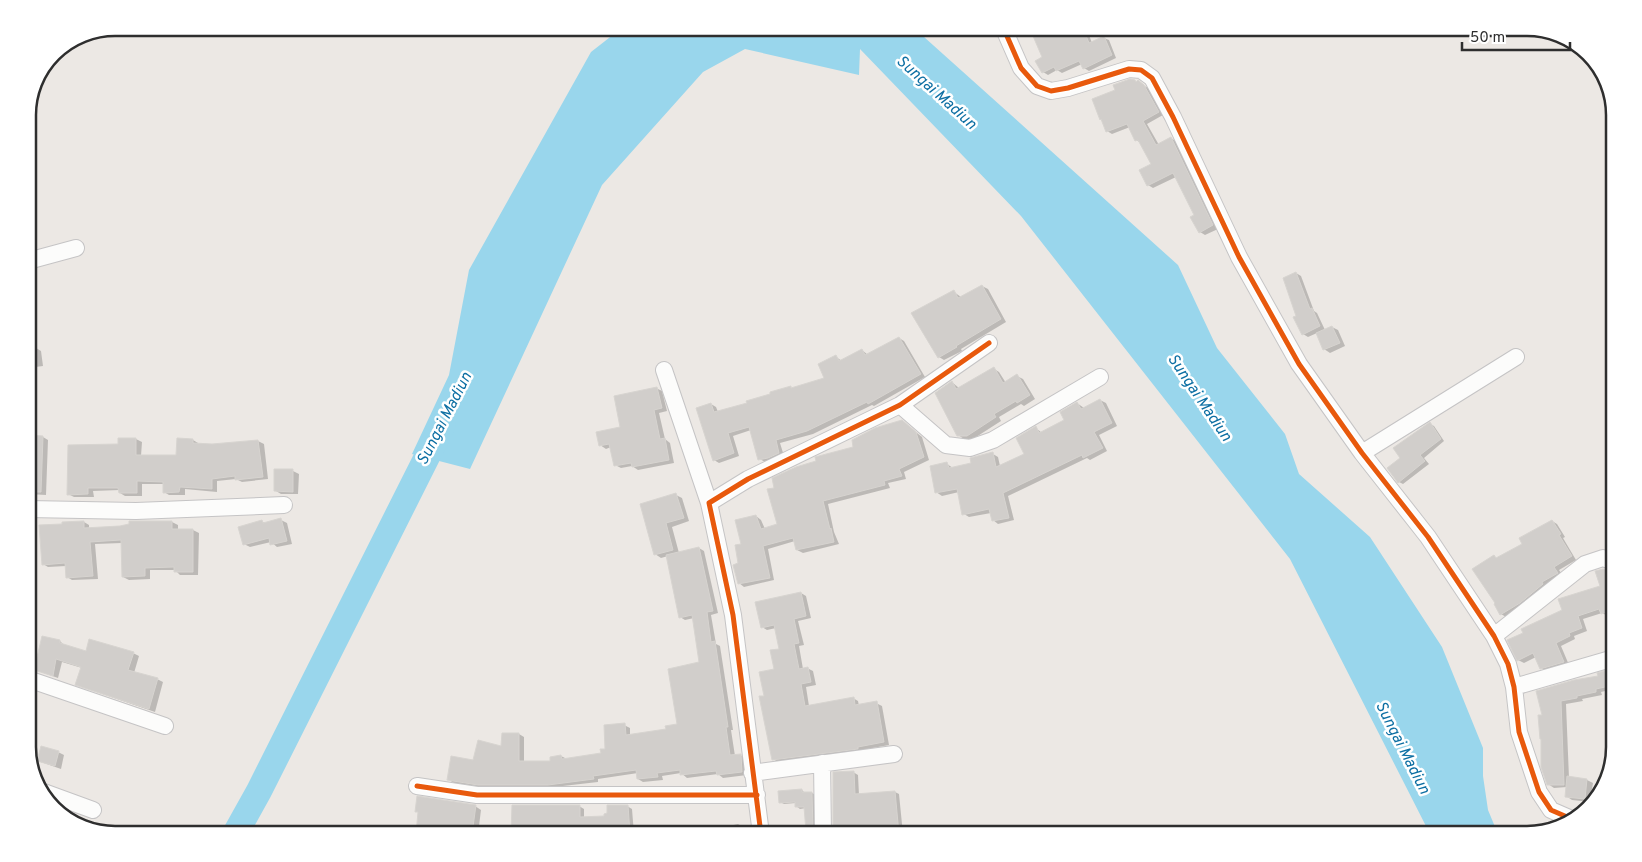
<svg xmlns="http://www.w3.org/2000/svg" width="1642" height="862" viewBox="0 0 1642 862" font-family="Overpass,sans-serif">
	<style>
		.water { fill: #99d6ec }
		.shadow { fill: #0003 }
		.lines { fill: none; stroke-linecap: round; stroke-linejoin: round }
		.river { stroke: #99d6ec; stroke-width: 26 }
		.building { fill: #d1cecb; stroke: #d7d4d0 }
		.minor-casing { stroke: #c5c4c5; stroke-width: 18 }
		.minor { stroke: #fcfcfb; stroke-width: 16 }
		.cycleway-casing { stroke: #fff; stroke-width: 8 }
		.cycleway { stroke: #e8590c; stroke-width: 5 }
		.labels { text-anchor: middle; dominant-baseline: central; stroke-width: 5; stroke-linejoin: round; paint-order: stroke }
		.water-label { font-size: 16px; font-style: italic; fill: #0d6fa3; stroke: #fff }
		.rim { fill: none; stroke: #2e2e2e; stroke-width: 2.5 }
	</style>
	<rect width="100%" height="100%" fill="#ece8e4"/>
	<path class="water" d="M623 27 914 28 1178 265 1217 348 1285 434 1299 474 1370 537 1442 647 1483 748V776L1488 810 1498 834H1430L1290 559 1021 216 860 49 859 75 745 49 703 72 602 185 470 469 412 454 449 375 469 270 591 52Z"/>
	<path class="shadow" d="M1033 27H1086L1092 43 1104 38 1109 40 1116 58 1089 71 1084 68 1082 64 1062 73 1057 70 1048 75 1043 72 1044 58Z
		M1135 81 1150 89 1163 115 1147 124 1159 145 1171 138 1177 142 1218 229 1205 235 1200 232 1196 216 1176 177 1153 188 1148 185 1153 165 1141 143 1136 140 1130 127 1112 134 1107 131 1116 91Z
		M1296 273 1301 276 1314 311 1317 313 1325 330 1332 327 1338 330 1345 346 1330 353 1324 349 1317 333 1308 337 1303 334 1298 316Z
		M982 286 988 289 1006 322 961 349 962 351 944 360 939 357 954 292 961 297Z
		M899 338 904 341 925 377 874 406 872 405 813 434 780 443 784 456 765 462 760 459 751 430 733 436 739 456 719 463 714 460 711 404 716 407 718 412 748 404 791 388 793 389 826 379 836 357 842 361 862 350 868 355Z
		M28 341 29 348H36L41 351 43 366 28 368 30 388H28Z
		M994 369 999 372 1006 383 1017 376 1023 379 1035 399 1024 406 1021 404 999 417 1001 421 973 439H964L958 435 953 383 959 388Z
		M656 388 662 391 667 411 659 413 665 439 670 443 674 463 638 470 632 466 621 468 615 465 611 447 606 449 600 445 622 428Z
		M1100 400 1106 403 1117 426 1099 435 1107 451 1090 460 1087 458 1008 496 1014 520 998 524 993 520 991 513 969 517 964 514 959 492 942 496 936 492 947 464 953 468 973 464 993 454 998 457 1000 466 1025 454 1036 428 1042 433 1065 421 1077 403 1084 408Z
		M902 421 922 437 929 460 904 472 906 479 888 483 890 488 828 504 834 532 839 544 803 553 797 550 795 541 768 549 774 580 744 587 739 583 743 545 756 516 761 520 765 529 778 525 775 489 855 448Z
		M1430 424 1434 426 1444 441 1424 458 1429 464 1403 484 1399 482 1402 459Z
		M28 436 43 437 48 440 46 495 28 494Z
		M119 439H136L142 442 141 456H177L193 440 198 443V445L212 446 258 441 264 444 268 479 242 482 236 479 217 481V492L185 489V495H169L164 492V484H142V496H125L120 493V490L93 491 94 497H74L68 494 119 445Z
		M276 471H293L299 474 298 494H281L276 491Z
		M676 495 682 498 689 521 672 527 679 553 699 548 704 551 718 613 711 615 716 644 720 646 733 730H731L735 756 740 755 746 758 747 775 723 778 718 774 687 778 681 773 662 776 663 780 643 782 638 779V773L598 779V782L554 787H484L454 783 449 780 474 761 503 747V734H519L524 737V762H552L561 756 567 759 602 754 624 725 630 728V735L667 730 678 725 700 663 694 618 685 620 680 617 668 556 661 558 655 554 642 505Z
		M28 519 37 524V534H28Z
		M281 520 287 523 292 544 277 547 271 542 250 547 244 544 262 522 265 523Z
		M1552 521 1557 524 1565 537 1563 538 1576 560 1559 570 1563 576 1506 617 1501 614 1494 557 1498 559 1524 545Z
		M84 522 89 525V529L131 525 130 522H172L178 525V530H193L199 533 198 575H180L175 570H150V579L129 580 123 577 122 543 95 544 98 579 72 580 67 577 66 566 48 567 43 564Z
		M1603 570 1614 573V614L1608 616 1602 613 1583 619 1587 631 1574 636 1575 639 1561 646 1569 665 1547 671 1541 668 1536 657 1524 663 1518 660 1563 611 1602 587Z
		M801 593 806 596 811 618 798 621 804 645 799 646 803 669 807 668 813 671 816 685 806 687 809 706 853 698 858 701 859 706 876 703 882 706 889 745 862 750 863 751 778 762 773 759 765 696 780 650 776 628 767 630 762 627Z
		M60 641 65 646 86 652 133 653 139 656 134 673 157 679 163 682 155 712 82 687V668L62 662 58 678 35 670Z
		M1614 669V689L1601 692 1602 695 1582 699 1583 701 1566 704 1569 778 1587 780 1593 783 1590 802 1572 800 1566 796 1567 787 1554 788 1548 784 1543 716 1538 692 1599 677V674Z
		M58 752 64 755 61 769 38 761Z
		M853 772 858 775 859 795 895 792 899 794 903 834H835L834 773Z
		M802 790 805 793H812L816 795V832H811L807 830 806 808 800 809 796 806V803L784 804 780 802Z
		M475 806 481 810 478 834H417L419 813Z
		M514 806H579L584 809V818L605 817 627 806 632 809 634 834H512Z
		M738 824 743 827 745 834H715L714 829Z"/>
	<g class="lines">
		<path class="river" d="M235 834 259 791 443 425"/>
	</g>
	<path class="building" d="M1031 28H1083L1089 43 1104 36 1112 55 1083 69 1079 61 1056 71 1054 67 1042 73 1035 61 1042 57 1033 36H1034Z
		M1130 79 1135 80 1136 82 1138 80 1144 85 1159 112 1143 121 1156 145 1171 137 1213 225 1199 233 1190 217 1194 215 1173 173 1147 186 1139 170 1151 164 1138 140 1135 141 1127 124 1106 132 1101 119 1100 120 1092 99 1115 90 1113 85Z
		M1296 272 1310 309 1312 308 1320 326 1302 335 1293 317 1296 316 1283 278Z
		M982 285 1001 319 956 346 957 347 938 358 911 313 954 290 958 298Z
		M1332 326 1340 343 1323 350 1316 333Z
		M899 337 921 374 868 404 867 402 807 431 776 440 779 453 768 458 758 460 749 427 728 433 734 453 713 461 696 408 711 403 714 412 747 403 746 401 770 394V392L791 386V388L824 378 818 364 836 355 839 361 862 349 865 355Z
		M994 367 1003 383 1017 374 1030 395 1017 403 1016 401 994 414 996 417 967 436H957L935 393 952 381 956 389Z
		M657 387 662 408 654 410 660 439 665 438 669 460 632 467 631 463 614 466 609 444 599 446 596 432 620 427 614 396Z
		M1100 399 1112 423 1094 432 1103 448 1083 458 1082 455 1003 493 1009 518 992 521 989 509 962 515 957 489 935 493 930 466 947 462 949 468 971 463 970 458 993 452 996 467 1024 454 1016 438 1036 426 1039 433 1064 420 1060 412 1077 402 1081 409Z
		M902 420 916 432 924 457 899 469 902 476 884 481 885 485 823 501 830 529 831 528 834 542 796 550 793 538 763 546 770 578 738 584 733 565 738 563 735 545 741 544 735 520 756 515 761 529 777 524 767 489 774 488 772 478 796 467 816 461 815 457 853 447 852 440 875 428Z
		M1430 422 1441 439 1420 455 1425 461 1398 483 1387 468 1400 458 1393 448Z
		M28 435 43 436 41 492H28Z
		M118 438H136V455H176L177 438 193 439V443L212 444 258 440 263 477 235 480V476L212 479V489L180 487 179 492 163 493V482L137 481V493H119L118 488H88V494L67 495 68 445 118 444Z
		M274 469H293V492L274 491Z
		M676 493 684 518 666 523 673 550 654 555 640 504Z
		M281 518 287 541 270 545 269 538 243 545 238 527 262 520 263 523Z
		M1552 520 1561 534 1559 535 1572 556 1554 567 1558 573 1542 582 1543 584 1520 603 1500 615 1494 604 1495 603 1472 569 1494 555 1496 558 1522 544 1519 538Z
		M84 521V528L120 526 129 524V521H172V529H193V572H174V567L145 568V576L122 577 121 540 90 542 93 576 66 578 65 563 42 565 39 525 62 524V522Z
		M699 547 713 611 707 612 711 642 715 641 728 727H726L730 755 741 754 742 772 717 775 716 771 680 775V770L657 773 658 777 637 779 636 770 593 776 594 779 548 785H478L447 780 451 756 473 760 478 740 501 746 502 733H519V761H550V757L561 755 562 759 601 753 600 749H605L604 725 625 723 626 735 666 729 665 726 677 724 668 669 699 662 692 615 679 618 666 555Z
		M1603 569 1614 572V609L1601 614 1599 609 1578 616 1582 628 1569 633 1570 636 1556 643 1564 662 1540 669 1533 653 1517 661 1507 640 1523 633 1521 629 1562 610 1558 599 1600 586 1595 571Z
		M801 592 806 616 794 619 799 643 794 644 799 669 808 667 811 682 801 684 805 706 854 697 855 705 877 701 884 742 858 747V749L772 760 759 696H764L759 672 774 669 770 650 779 649 774 625 761 628 755 602Z
		M42 636 60 640V643L86 651 89 639 134 652 128 670 158 678 149 709 75 685 81 667 56 659 53 676 34 670Z
		M1614 668V685L1596 689V692L1577 696V698L1561 701 1564 785H1547L1541 767V739H1540L1538 715H1542L1536 691 1574 680 1598 676 1597 673Z
		M41 746 59 751 55 766 37 761Z
		M854 771 855 794 895 791 899 834H854V831L833 832V772Z
		M1567 776 1587 779 1585 799 1565 797Z
		M802 789V792H812L813 831H806L804 807H795V802L779 803 778 791Z
		M417 796 476 805 472 834H416L418 812H415Z
		M512 805H580V817L604 816V814L607 813V805H628L630 834H511Z"/>
	<g class="lines">
		<defs>
			<path id="minor" d="M1003 27 1021 68 1037 86 1051 91 1068 88 1129 69 1141 70 1152 78 1173 117 1239 257 1299 364 1362 453 1428 537 1494 636 1508 664 1514 687 1519 732 1539 792 1551 810 1574 820
				M28 261 76 248
				M664 370 709 503
				M900 405 946 445 970 448 993 440 1100 377
				M1362 453 1516 357
				M28 509 136 511 284 505
				M1494 636 1585 564 1603 558 1614 562
				M28 679 165 726
				M1514 687 1614 658
				M822 763 823 834
				M752 773 894 754
				M417 786 477 795H757
				M41 791 93 810
				M761 834 733 615 709 503 748 479 900 405 989 343"/>
		</defs>
		<use href="#minor" class="minor-casing"/>
		<use href="#minor" class="minor"/>
		<defs>
			<path id="cycleway" d="M1003 27 1021 68 1037 86 1051 91 1068 88 1129 69 1141 70 1152 78 1173 117 1239 257 1299 364 1362 453 1428 537 1494 636 1508 664 1514 687 1519 732 1539 792 1551 810 1574 820
				M417 786 477 795H757
				M761 834 733 615 709 503 748 479 900 405 989 343"/>
		</defs>
		<use href="#cycleway" class="cycleway-casing"/>
		<use href="#cycleway" class="cycleway"/>
	</g>
	<g class="labels">
		<g class="water-label">
			<text transform="translate(936 93) rotate(42)">Sungai Madiun</text>
			<text transform="translate(1199 398) rotate(56)">Sungai Madiun</text>
			<text transform="translate(445 419) rotate(-63)">Sungai Madiun</text>
			<text transform="translate(1402 748) rotate(63)">Sungai Madiun</text>
		</g>
	</g>
	<path d="M0 0H1642V862H0ZM115 36H1527A79 79 0 0 1 1606 115V747A79 79 0 0 1 1527 826H115A79 79 0 0 1 36 747V115A79 79 0 0 1 115 36Z" fill="#fff" fill-rule="evenodd"/>
	<path class="rim" d="M115 36H1527A79 79 0 0 1 1606 115V747A79 79 0 0 1 1527 826H115A79 79 0 0 1 36 747V115A79 79 0 0 1 115 36Z"/>
	<path d="M1462 42v8h108v-8" fill="none" stroke="#2e2e2e" stroke-width="2.5"/>
	<text x="1470" y="42" font-size="15" fill="#2e2e2e" stroke="#ffffff" stroke-width="4" paint-order="stroke">50 m</text>
</svg>
